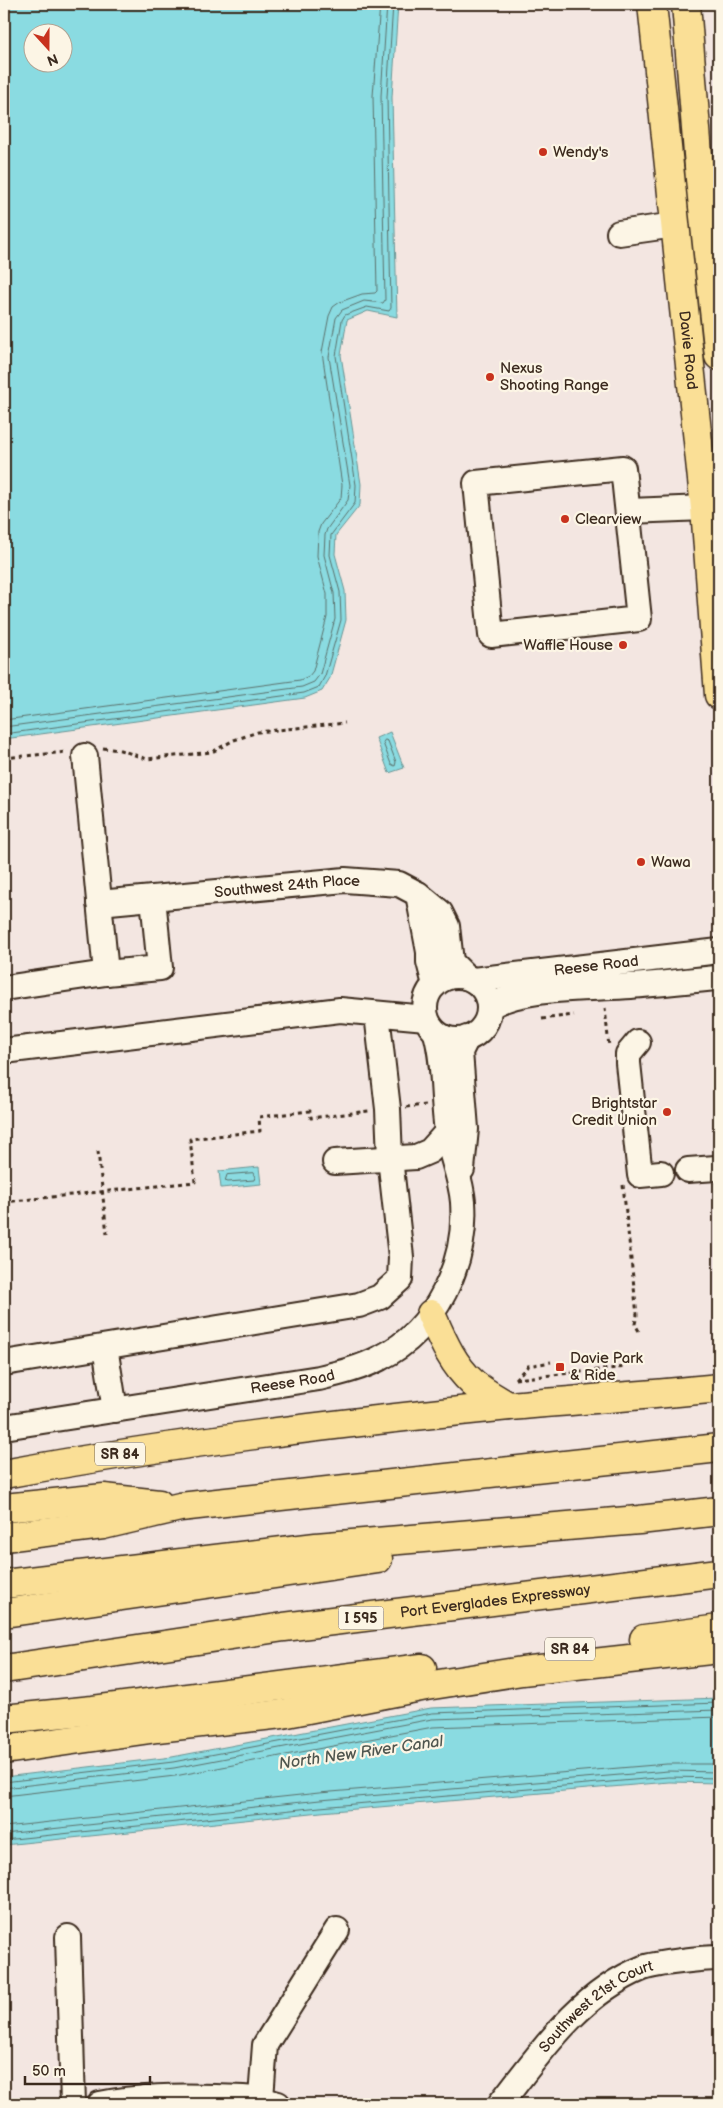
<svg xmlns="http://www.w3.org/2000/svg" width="723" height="2108" viewBox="0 0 723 2108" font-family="'Balsamiq Sans',sans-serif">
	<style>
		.water { fill: #8adbe1; stroke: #6a9493; fill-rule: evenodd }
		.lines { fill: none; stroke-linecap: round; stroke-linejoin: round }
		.shore { stroke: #5b716c; stroke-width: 1 }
		.minor-casing { stroke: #3b2a1e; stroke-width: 28 }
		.major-casing { stroke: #3b2a1e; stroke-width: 31 }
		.highway-casing { stroke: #3b2a1e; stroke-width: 31 }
		.path { stroke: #3b2a1e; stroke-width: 3; stroke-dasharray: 4 4; stroke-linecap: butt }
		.minor { stroke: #fcf5e5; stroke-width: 24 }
		.major { stroke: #fadf96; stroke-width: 28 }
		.highway { stroke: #fadf96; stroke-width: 28 }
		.poi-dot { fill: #c8321e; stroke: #fcf5e5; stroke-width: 2 }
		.labels { text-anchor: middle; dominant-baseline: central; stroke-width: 4.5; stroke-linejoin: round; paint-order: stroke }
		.shield { fill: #fcf5e5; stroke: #75675a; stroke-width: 1 }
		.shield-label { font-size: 14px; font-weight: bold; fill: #3b2a1e }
		.poi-label { font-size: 15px; fill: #3b2a1e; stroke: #fcf5e5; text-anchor: start }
		.street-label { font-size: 15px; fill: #3b2a1e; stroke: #fcf5e5 }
		.water-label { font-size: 16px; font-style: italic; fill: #4f564f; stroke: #fcf5e5 }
	</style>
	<rect width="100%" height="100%" fill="#f3e6e1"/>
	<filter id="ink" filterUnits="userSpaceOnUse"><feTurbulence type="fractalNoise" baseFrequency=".02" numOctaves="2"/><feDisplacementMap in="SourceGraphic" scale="10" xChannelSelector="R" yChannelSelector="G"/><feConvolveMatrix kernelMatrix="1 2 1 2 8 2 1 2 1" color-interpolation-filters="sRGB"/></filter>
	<g filter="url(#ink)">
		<path class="water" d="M4 4H398L392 97 397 317 368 311 347 320 341 355 361 484 360 505 336 535 335 554 345 591 346 620 330 678 322 691 305 698 4 739ZM32 32H62V62H32Z
			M390 732 404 768 389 773 376 738Z
			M259 1167 261 1184 221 1188 219 1171Z
			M719 1698V1783L669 1782 321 1812 4 1845V1777L172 1757 431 1708Z"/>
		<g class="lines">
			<path class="shore" d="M4 720 300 680 309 676 313 671 327 617V594L317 556 318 532 321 524 341 498 342 485 322 352 329 316 333 307 340 302 362 294 375 293 377 291 373 96 380 4
				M4 727 302 687 314 682 320 674 335 619 334 593 324 555 325 535 327 529 348 500 350 485 329 357 336 318 342 310 364 301 383 303 385 300 381 96 387 4
				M4 734 304 693 319 687 325 676 341 620 340 592 330 555 331 535 355 503 356 485 336 356 342 320 345 315 367 307 389 311 391 308 387 97 393 4
				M385 740 388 741 396 762 395 766 391 764 383 743Z
				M253 1173 255 1177 254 1180 228 1182 225 1181 227 1175Z
				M4 1782 173 1762 432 1713 719 1703
				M4 1788 174 1768 432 1719 719 1710
				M4 1796 175 1776 433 1727 719 1717
				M4 1827 319 1793 667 1764H719
				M4 1834 320 1800 668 1771 719 1772
				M4 1840 320 1807 668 1777 719 1778"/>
			<defs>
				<g id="minor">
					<path d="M619 233 675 225"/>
					<path d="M623 468 639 619 491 635 476 483Z"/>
					<path d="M629 511 705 508"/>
					<path d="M85 756 106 973"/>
					<path d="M418 894 429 952V962L435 985"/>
					<path id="s1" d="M99 903 345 880 399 884 418 894 440 912 447 926 451 962 466 977"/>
					<circle cx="457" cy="1008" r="32"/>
					<path id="s2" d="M473 980 719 951"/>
					<path d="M4 988 106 973 160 968 153 898"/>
					<path d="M489 1007C522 986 591 989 631 986 661 984 690 980 719 978"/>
					<path d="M638 1042 628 1054V1063L640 1175 661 1173"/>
					<path d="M4 1051 340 1010 426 1018"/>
					<path d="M335 1162 416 1157 430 1151 447 1132"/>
					<path d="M462 1169 466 1129 460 1052 467 1038"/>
					<path d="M688 1170 716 1168"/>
					<path d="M105 1347 115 1410"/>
					<path d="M4 1363 359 1305 380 1297 400 1279 401 1257 390 1158 388 1109 377 1014"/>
					<path id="s3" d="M4 1427 319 1378C340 1373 361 1368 380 1358 437 1330 467 1262 463 1202 461 1177 450 1155 447 1131 442 1098 445 1065 436 1033"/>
					<path d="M68 1937 73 2104"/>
					<path d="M261 2098 265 2045 337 1930"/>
					<path d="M100 2104C138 2096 177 2096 216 2097 238 2098 257 2097 278 2104"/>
					<path id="s4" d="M500 2104C541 2052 579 1994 643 1968 657 1963 703 1958 719 1958"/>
				</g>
				<g id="major">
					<path id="s5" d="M652 4 705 508 719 695"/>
					<path d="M686 4 700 179 719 356"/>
					<path d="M431 1314C442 1339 452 1364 473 1383 483 1392 497 1399 508 1406"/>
					<path d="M4 1474C171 1443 340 1423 509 1406 579 1400 649 1395 719 1388"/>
					<path d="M644 1639 719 1629"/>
					<path d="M4 1750 157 1728 282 1714 426 1686 522 1671 719 1649"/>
				</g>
				<g id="highway">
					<path d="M4 1508 104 1498 159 1504"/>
					<path d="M4 1537 103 1525 180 1507 719 1448"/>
					<path d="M4 1584 316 1547 639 1520 719 1511"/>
					<path d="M4 1613 378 1559"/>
					<path id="s6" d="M4 1669 284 1627 719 1573"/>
					<path d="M4 1719 93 1710 422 1668"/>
				</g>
			</defs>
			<use href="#minor" class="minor-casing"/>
			<use href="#major" class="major-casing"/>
			<use href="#highway" class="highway-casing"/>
			<path class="path" d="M103 748 120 750 147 759 212 752 234 740 258 732 345 723
				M4 758 67 752
				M605 1008 609 1047
				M542 1019 574 1015
				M406 1107 427 1105
				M98 1151 107 1234
				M623 1185 637 1315 635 1324 640 1333
				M4 1202 195 1182 190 1139 260 1131 259 1117 310 1111 311 1118 369 1111
				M515 1379 626 1367
				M515 1379 528 1366 551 1362"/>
			<use href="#minor" class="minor"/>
			<use href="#major" class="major"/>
			<use href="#highway" class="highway"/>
		</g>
	</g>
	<g class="poi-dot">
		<circle cx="543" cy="152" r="5"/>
		<circle cx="490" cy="377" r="5"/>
		<circle cx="565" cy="519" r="5"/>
		<circle cx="623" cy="645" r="5"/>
		<circle cx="641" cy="862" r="5"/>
		<circle cx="667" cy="1112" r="5"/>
		<rect x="555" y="1362" width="10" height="10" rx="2.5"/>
	</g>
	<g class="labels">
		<g class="shield">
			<rect x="95" y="1442.5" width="50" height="23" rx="4"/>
			<rect x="338.5" y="1606.5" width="45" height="23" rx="4"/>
			<rect x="545" y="1637.5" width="50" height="23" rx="4"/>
		</g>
		<g class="shield-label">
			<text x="120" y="1454">SR 84</text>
			<text x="361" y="1618">I 595</text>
			<text x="570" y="1649">SR 84</text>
		</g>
		<g class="poi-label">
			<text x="553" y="152">Wendy's</text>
			<text x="500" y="368">Nexus<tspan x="500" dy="17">Shooting Range</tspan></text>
			<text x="575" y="519">Clearview</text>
			<text x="613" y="645" text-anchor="end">Waffle House</text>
			<text x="651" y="862">Wawa</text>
			<text x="657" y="1103" text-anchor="end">Brightstar<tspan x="657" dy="17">Credit Union</tspan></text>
			<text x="570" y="1358">Davie Park<tspan x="570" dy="17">&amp; Ride</tspan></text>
		</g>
		<g class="street-label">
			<text stroke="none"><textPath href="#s5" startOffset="348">Davie Road</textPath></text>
			<text stroke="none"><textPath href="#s1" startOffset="189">Southwest 24th Place</textPath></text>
			<text stroke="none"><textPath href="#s2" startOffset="124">Reese Road</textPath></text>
			<text stroke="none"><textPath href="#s3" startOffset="292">Reese Road</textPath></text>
			<text stroke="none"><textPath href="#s6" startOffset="496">Port Everglades Expressway</textPath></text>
			<text stroke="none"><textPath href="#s4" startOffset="139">Southwest 21st Court</textPath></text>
		</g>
		<g class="water-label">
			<text transform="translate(361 1753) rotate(-8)">North New River Canal</text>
		</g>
	</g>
	<rect width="723" height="2108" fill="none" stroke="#fcf5e5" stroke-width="20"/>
	<rect x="10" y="10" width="703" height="2088" fill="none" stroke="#3b2a1e" stroke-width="2" filter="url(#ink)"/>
	<g transform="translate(48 48) rotate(159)"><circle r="24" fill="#fcf5e5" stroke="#afa495"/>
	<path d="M0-4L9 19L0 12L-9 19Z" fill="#c8321e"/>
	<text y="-8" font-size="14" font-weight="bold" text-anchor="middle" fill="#3b2a1e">N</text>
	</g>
	<path d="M25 2076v8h125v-8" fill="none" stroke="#3b2a1e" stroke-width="2.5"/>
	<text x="32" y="2076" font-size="15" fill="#3b2a1e" stroke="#fcf5e5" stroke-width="4" paint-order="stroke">50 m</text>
</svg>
